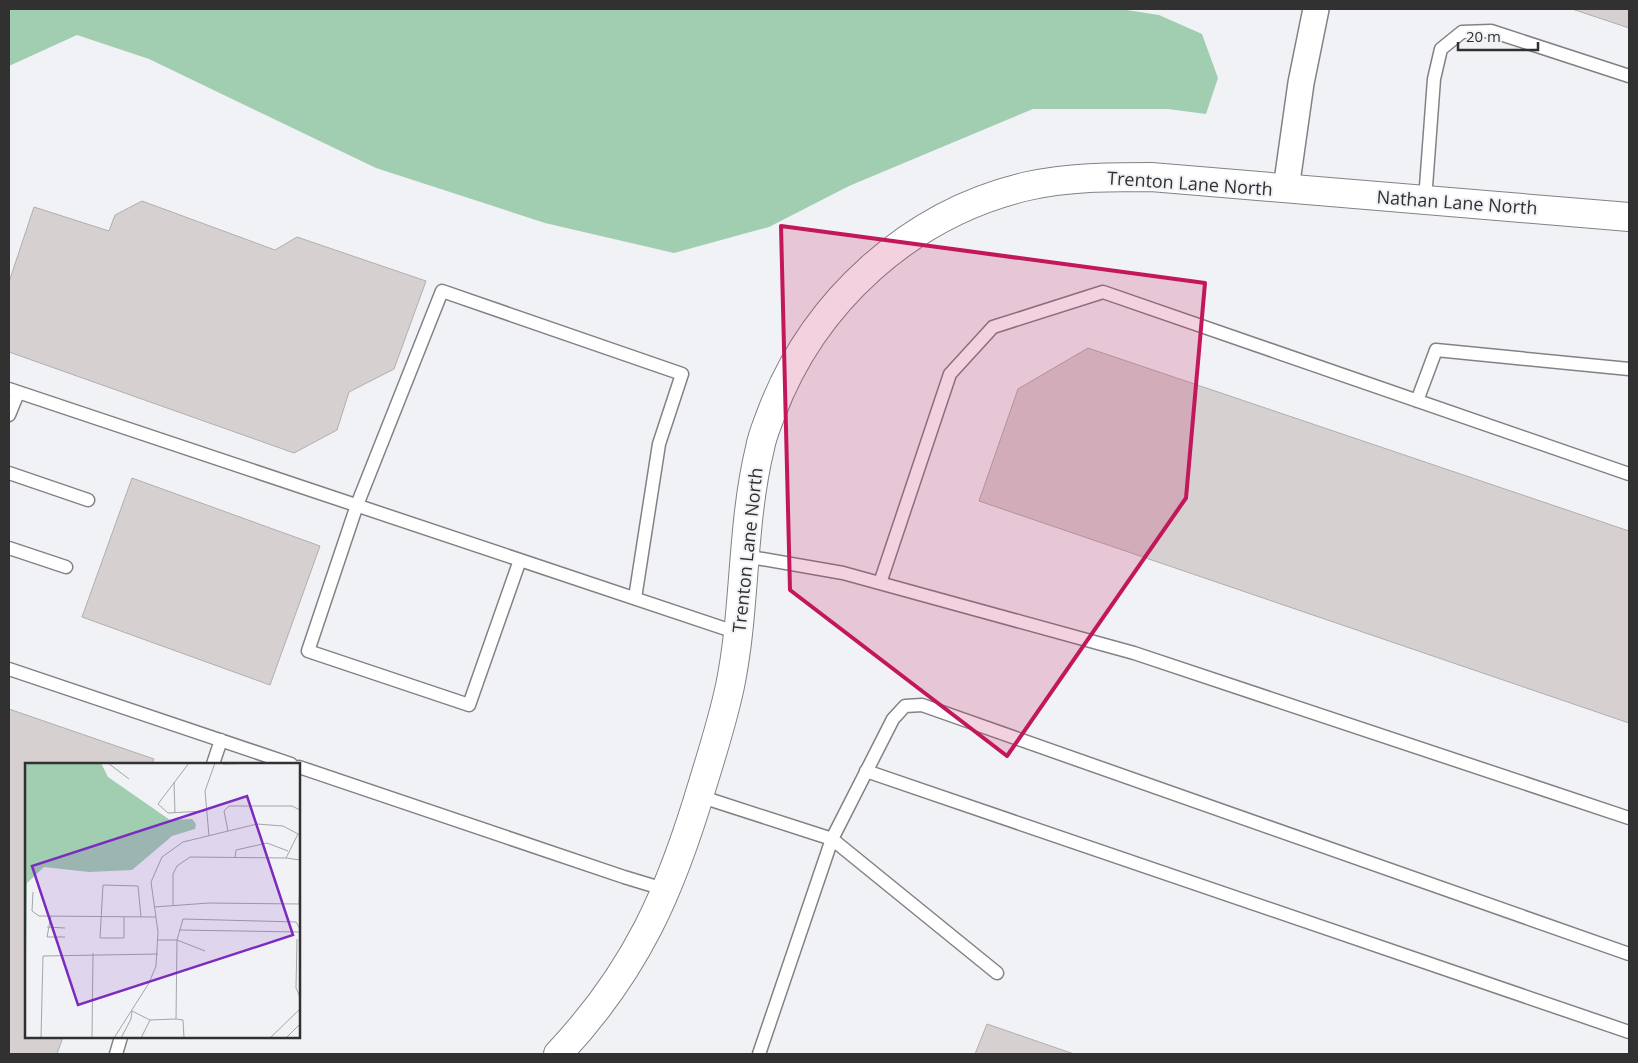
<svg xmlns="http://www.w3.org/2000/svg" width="1638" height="1063" viewBox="0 0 1638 1063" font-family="'Open Sans',sans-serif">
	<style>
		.green { fill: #a1ceb0 }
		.building { fill: #d6d1d0; stroke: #b3aead }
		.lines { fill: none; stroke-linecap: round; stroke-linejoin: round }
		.lane-casing { stroke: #828286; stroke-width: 15 }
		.street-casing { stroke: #828286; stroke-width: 28 }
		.secondary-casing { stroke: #828286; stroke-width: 30 }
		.lane { stroke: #fff; stroke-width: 12 }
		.street { stroke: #fff; stroke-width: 25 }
		.secondary { stroke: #fff; stroke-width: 28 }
		.marked { fill: #c2185b; fill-opacity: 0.2; stroke: #c2185b; stroke-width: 4; stroke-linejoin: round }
		.labels { text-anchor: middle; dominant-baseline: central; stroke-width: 4; stroke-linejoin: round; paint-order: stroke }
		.street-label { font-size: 18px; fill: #313132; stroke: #f1f2f6 }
		.inset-road { fill: none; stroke: #a4a5a8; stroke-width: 1 }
		.view { fill: #7b2cbf; fill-opacity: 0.15; stroke: #7b2cbf; stroke-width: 2.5 }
		.inset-edge { fill: none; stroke: #313132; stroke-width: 2.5 }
	</style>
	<rect width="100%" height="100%" fill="#f1f2f6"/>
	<path class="green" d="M9 9H1120L1159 15 1202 34 1218 78 1206 114 1168 109H1033L849 186 769 227 674 253 545 223 376 168 149 59 77 35 9 66Z"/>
	<path class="building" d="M1572 9H1629V28Z
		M142 201 275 250 297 237 426 281 394 369 349 392 337 430 294 453 9 352V282L34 207 109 231 115 215Z
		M1088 348 1629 531V723L979 501 1018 389Z
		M132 478 320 546 270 685 82 617Z
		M9 709 154 759 152 764H26V1037H63L57 1054H9Z
		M987 1024 1074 1054H975Z"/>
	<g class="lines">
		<defs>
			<path id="lane" d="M1425 200 1434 79 1441 49 1462 32 1491 31 1629 76
				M9 389 738 633
				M1417 401 1436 350 1629 369
				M9 415 18 393
				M9 473 88 500
				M9 548 66 567
				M745 556 843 573 1134 653 1629 818
				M520 560 469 705 308 651 357 505 442 291 682 374 659 444 635 598
				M880 583 950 374 993 327 1103 292 1629 474
				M9 669 291 764
				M213 764 221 740
				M299 767 624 877 667 890
				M866 771 1629 1032
				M699 796 832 839 893 719 905 706 922 705 1629 954
				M116 1054 121 1037
				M759 1054 832 839 997 973"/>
			<path id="street" d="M1286 189 1301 83 1316 9"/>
			<path id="secondary" d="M558 1054C637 970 671 891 703 783 713 751 723 719 730 686 746 608 741 526 760 448 762 436 767 425 771 414 813 302 910 213 1028 186 1069 177 1109 177 1151 177L1629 217"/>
		</defs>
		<use href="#lane" class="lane-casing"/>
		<use href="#street" class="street-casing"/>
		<use href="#secondary" class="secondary-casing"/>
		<use href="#lane" class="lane"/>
		<use href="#street" class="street"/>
		<use href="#secondary" class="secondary"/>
	</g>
	<path class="marked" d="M781 226 1205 283 1186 498 1007 756 790 590Z"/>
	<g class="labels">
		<g class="street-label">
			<text transform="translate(1190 183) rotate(4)">Trenton Lane North</text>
			<text transform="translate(1457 202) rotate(4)">Nathan Lane North</text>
			<text transform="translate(747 550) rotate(-84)">Trenton Lane North</text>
		</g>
	</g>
	<g transform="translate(25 763)">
		<rect width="275" height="275" fill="#f1f2f6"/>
		<path d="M0 0H76L83 14 145 57 167 56 171 61 170 66 147 73 107 107 64 109 19 104 2 120 0 275Z" fill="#a1ceb0"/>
		<path class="inset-road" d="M83 0 104 16M164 0 133 41 143 50 180 48M198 1 240 0M149 19 150 50M203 68 199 48 204 43H267L275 47M273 71 261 95 275 97M184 73 180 28 190 0M210 95 211 87 242 80 263 88M8 129 7 148 14 153 131 154M148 142V111L152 103 165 94 261 95M129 144 184 140 274 141 275 123M26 153 22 174H40M99 154V175H75L78 122 113 123 116 154M22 164 40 165M154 167 275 169M272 176 271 225 275 234M133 177H152L158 156 271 159 275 166M107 248 125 257 116 275M151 256 158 257 159 275M125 257 151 256 152 177 180 188M16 275 18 193 133 191M67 275 68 190M89 275 124 220 131 203 133 169 126 119 137 94 158 79 232 61 258 63 275 72M96 275 106 256 107 248M245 275 275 246M261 275 275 261"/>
		<path class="view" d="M222 33 268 172 53 242 7 103Z"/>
		<rect width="275" height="275" class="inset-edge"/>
	</g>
	<rect width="1638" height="1063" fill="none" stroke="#313132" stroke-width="20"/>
	<path d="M1458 42v8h80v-8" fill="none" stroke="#313132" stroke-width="2.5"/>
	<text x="1466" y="42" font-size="15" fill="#313132" stroke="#f1f2f6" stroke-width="4" paint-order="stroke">20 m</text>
</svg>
